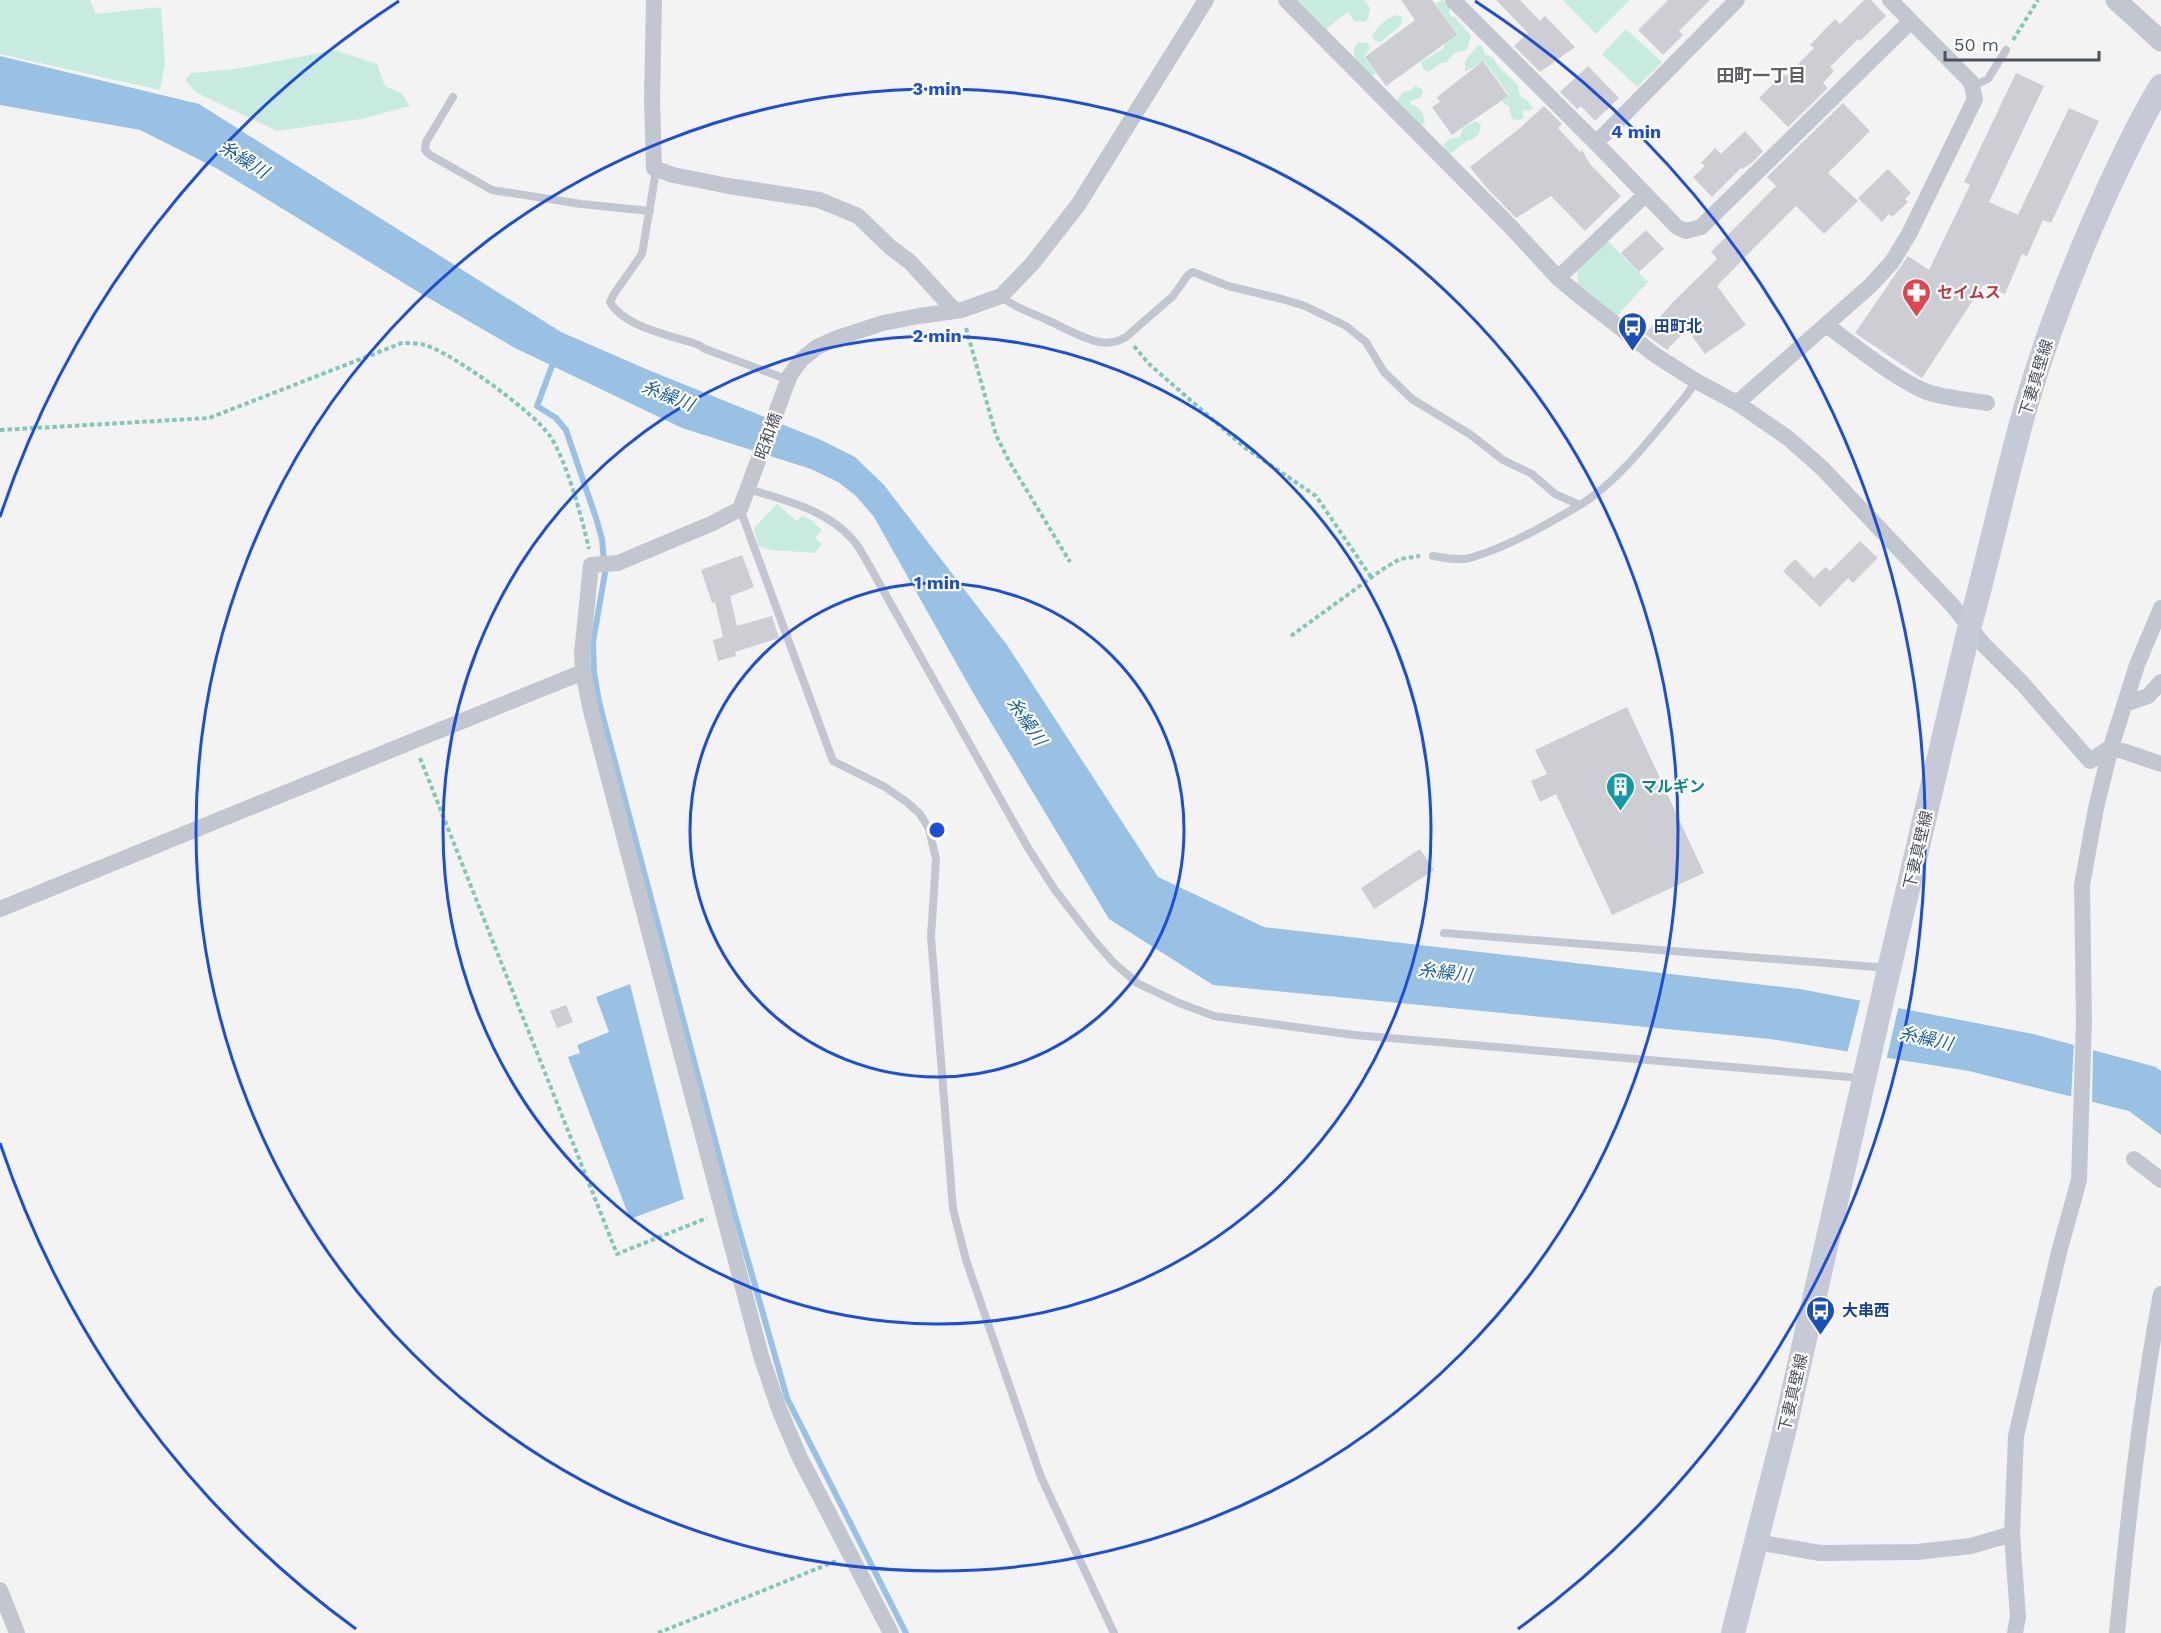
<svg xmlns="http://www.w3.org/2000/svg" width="2161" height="1633" viewBox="0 0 2161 1633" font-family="'Work Sans','Noto Sans JP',sans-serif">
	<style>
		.green { fill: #c7ecdf }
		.water { fill: #99c1e4 }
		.pier { fill: #f4f3f3 }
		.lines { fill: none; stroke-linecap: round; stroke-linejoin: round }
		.stream { stroke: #99c1e4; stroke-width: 6 }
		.building { fill: #cdced4 }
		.path { stroke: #82c7b7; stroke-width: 4; stroke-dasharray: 4.5 3; stroke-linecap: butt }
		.service { stroke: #c2c6cf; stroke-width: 8 }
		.minor { stroke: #c2c6cf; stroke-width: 16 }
		.tertiary { stroke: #c2c6cf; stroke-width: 21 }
		.secondary { stroke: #c6c9d6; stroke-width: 24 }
		.ring { fill: none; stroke: #1d4ed8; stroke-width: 3 }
		.labels { text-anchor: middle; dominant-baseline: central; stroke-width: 4.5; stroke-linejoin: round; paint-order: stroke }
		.health-label { font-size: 16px; font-weight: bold; fill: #be3a42; stroke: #fff; text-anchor: start }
		.transit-label { font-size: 16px; font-weight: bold; fill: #164399; stroke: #fff; text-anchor: start }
		.street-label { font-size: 16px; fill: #4c515e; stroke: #fff }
		.culture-label { font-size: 16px; font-weight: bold; fill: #0d838f; stroke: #fff; text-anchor: start }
		.neighbourhood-label { font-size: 18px; font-weight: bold; fill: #5f6167; stroke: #fff }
		.water-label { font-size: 18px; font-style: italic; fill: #1d63a1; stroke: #fff }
		.centre { fill: #1d4ed8; stroke: #fff; stroke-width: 3 }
		.ring-label { font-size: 18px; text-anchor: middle; font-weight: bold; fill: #1d4ed8; stroke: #fff; stroke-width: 4.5; stroke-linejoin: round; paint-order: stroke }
	</style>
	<rect width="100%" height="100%" fill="#f4f3f3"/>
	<path class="green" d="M0 0H90L96 14 161 7 165 64 160 90 0 54Z
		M1298 0H1365L1370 8 1368 19 1364 22 1354 21 1348 12 1326 29Z
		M1443 0 1451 6 1449 12 1451 16 1455 17 1471 36 1467 50 1454 53 1446 63H1441L1428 72 1423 69 1421 62 1444 48V45L1457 35 1437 6 1436 3Z
		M1563 0H1630L1596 34Z
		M1398 15 1402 17 1401 25 1381 42 1375 41 1372 36C1377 27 1387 17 1398 15Z
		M1626 29 1662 62 1637 87 1602 54Z
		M1359 42 1368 43 1370 48 1364 57 1376 73 1374 75H1369C1360 65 1346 54 1359 42Z
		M1478 45 1482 46C1486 57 1484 54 1494 58L1497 65 1518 85 1520 96 1528 101 1533 108 1529 111 1522 110 1524 118 1519 120 1512 119 1509 106 1504 104 1502 100 1509 95 1484 61 1465 72V61Z
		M335 50 377 64 385 86 401 93 410 106 361 119 277 131 197 93 185 80 191 73 235 69Z
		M1415 85 1423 90 1422 97 1411 101 1410 104C1419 106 1422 111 1425 120L1424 124 1420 125 1398 101C1400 93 1404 91 1412 90Z
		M1476 121 1481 125 1479 134 1472 140H1468L1449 155 1443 147C1446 141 1452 136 1459 138L1463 128Z
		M1607 240 1648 282 1616 317 1578 284 1577 269Z
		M777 504 797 521 802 516 810 519 822 530 815 538 822 544 815 553 771 550 758 546 754 528Z"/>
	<path class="water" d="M0 56 199 104 561 332 646 369 821 440 855 457 884 485 1007 645 1158 877 1264 927 1800 989 2033 1034 2156 1067 2161 1071V1135L2129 1111 1969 1071 1770 1039 1213 985 1109 919 972 691 874 517 856 496 838 482 811 469 682 428 515 348 420 293 216 168 140 130 0 105Z
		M630 984 684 1199 630 1219 568 1057 580 1053 577 1045 609 1032 596 997Z"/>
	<path class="pier" d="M1861 998 1899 1005 1886 1061 1847 1054Z
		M2074 1042 2093 1047 2092 1105 2071 1099Z"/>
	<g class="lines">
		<path class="stream" d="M555 358 537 406 556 418 566 430 596 518 602 539 605 573 593 642 594 672 599 702 733 1208 787 1398 906 1633"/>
	</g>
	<path class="building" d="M1401 0H1432L1457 35 1386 86 1365 57 1415 20Z
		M1496 0H1520L1540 21 1545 16 1575 47 1540 72 1514 46 1528 33Z
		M1668 0H1710L1679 31 1683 35 1663 55 1638 30Z
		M1864 0H1871L1886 16 1860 41 1858 39 1830 67 1834 71 1823 83 1828 88 1788 127 1759 98 1783 74 1786 76 1814 48 1810 45 1835 19 1840 24Z
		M1483 61 1508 96 1452 135 1432 107 1440 102 1437 97Z
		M1588 66 1619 98 1595 121 1581 106 1577 109 1560 92Z
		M2016 73 2044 86 1989 202 2018 215 2069 108 2099 121 2051 223 2043 220 2027 256 2022 254 2005 294 1983 285 1922 378 1855 333 1908 256 1929 270 1970 185 1964 182Z
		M1843 103 1870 131 1828 173 1858 201 1824 234 1796 206 1753 249 1717 286 1746 325 1705 354 1687 329 1667 350 1645 334 1673 302 1717 259 1711 252 1776 186 1767 177Z
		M1544 106 1562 124 1558 128 1580 152 1582 150 1590 164 1621 196 1585 231 1551 196 1516 218 1486 187 1470 167 1520 128Z
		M1745 131 1763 151 1752 163 1742 169 1741 168 1712 197 1693 177 1705 166 1701 163 1715 148 1721 154Z
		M1888 169 1911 193 1905 199 1908 202 1892 217 1889 214 1882 222 1858 198Z
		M1646 230 1664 249 1639 272 1621 253Z
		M1860 541 1878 558 1853 583 1848 578 1820 607 1783 571 1795 559 1814 578 1825 567 1830 571Z
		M742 555 754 587 730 596 737 626 772 616 779 638 735 652 736 656 718 661 713 640 723 637 715 602 712 603 701 570Z
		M1627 707 1704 873 1612 915 1556 794 1540 802 1531 781 1547 774 1535 750Z
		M1420 849 1434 870 1374 909 1361 888Z
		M566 1005 573 1022 557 1028 550 1011Z"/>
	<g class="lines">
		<path class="path" d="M2013 40 2038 0
			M966 328 996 435 1009 461 1070 562
			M1134 346 1149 364 1244 447 1316 496 1371 577
			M0 430 209 418 402 343C409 343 418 343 425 345 452 353 534 412 550 436 567 462 582 518 589 549
			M1291 636 1383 569 1400 559 1420 556
			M420 758 617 1254 707 1218
			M658 1633 836 1561"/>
		<path class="service" d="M1973 86 1988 79 2006 50
			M453 97 426 142 425 150 430 155 492 190 581 204 650 211
			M654 168 655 177 642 254 614 294 610 302C625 328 671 335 699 345L705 349 789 380
			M1001 296C1015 308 1030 312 1047 320 1063 327 1081 338 1099 342 1109 344 1117 342 1126 337L1173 296 1188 275 1193 272 1228 286 1282 299 1305 306 1346 326 1366 342 1384 372 1412 399 1471 435 1503 460 1532 474 1555 494 1580 505C1620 481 1655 432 1686 396L1696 381
			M748 489C785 500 828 510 854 541 860 548 864 557 869 565L1028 848 1055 890 1093 939 1113 962 1137 983 1179 1003 1214 1016 1354 1035 1861 1078
			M740 509 833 761 885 787 908 803 920 814 929 829 936 859 931 937 953 1209 966 1260 1041 1477 1114 1633
			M1433 556C1445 558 1458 561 1470 558 1508 547 1546 525 1580 505
			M1444 933 1889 968"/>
		<path class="minor" d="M654 0 652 101 654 168 673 175 729 186 819 200 858 216 890 247 910 262 955 311
			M1286 0 1511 227 1558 278 1582 298 1655 355 1696 381 1737 403 1788 438 1822 468 1952 605 1984 645 2022 683 2090 761 2111 747 2161 764
			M1453 0 1596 143
			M1737 0 1596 143 1677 227 1686 231 1701 227 1911 21
			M1558 278 1645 195
			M1826 325C1854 345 1896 380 1927 392 1946 398 1967 400 1987 403
			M1737 403 1870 286 1892 262 1909 234 1975 99 1971 82 1890 0
			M2125 704 2148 696 2161 682
			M0 909 583 672
			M2134 1159 2161 1180
			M1757 1542 1820 1553 1917 1552 1971 1546 2012 1534
			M0 1590 17 1633
			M891 1633 799 1456 779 1409 761 1356 591 711 583 672 582 653 591 565 618 563 713 523 740 509 790 375 802 359 817 347 837 338 883 323 919 316 962 310 1001 296 1032 264 1078 205 1206 0
			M2015 1633 2018 1617 2012 1534 2016 1436 2059 1252 2079 1180 2084 1020 2082 885 2096 808 2111 747 2137 665 2161 608
			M2117 1633C2128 1519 2140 1406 2161 1294"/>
		<path class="tertiary" d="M2116 0 2161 41"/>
		<path class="secondary" d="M1733 1633 1783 1436 1887 978 1970 625C1990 553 2005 480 2025 409 2047 333 2076 259 2109 187 2125 153 2141 118 2161 86"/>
	</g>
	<g class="ring">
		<circle cx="937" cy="830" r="247"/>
		<circle cx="937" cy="830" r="494"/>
		<circle cx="937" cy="830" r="741"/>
		<path d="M356 1629A988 988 0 0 1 0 1143M0 517A988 988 0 0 1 399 1M1475 1A988 988 0 0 1 1518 1629"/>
	</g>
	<defs>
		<symbol id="pharmacy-pin" viewBox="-11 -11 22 30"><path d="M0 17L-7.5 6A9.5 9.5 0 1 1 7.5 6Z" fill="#e0444e" stroke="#fff"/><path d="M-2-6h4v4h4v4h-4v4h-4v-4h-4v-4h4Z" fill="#fff"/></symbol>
		<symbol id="bus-pin" viewBox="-11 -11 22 30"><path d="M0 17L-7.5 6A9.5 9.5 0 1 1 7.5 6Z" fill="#1a4fb4" stroke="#fff"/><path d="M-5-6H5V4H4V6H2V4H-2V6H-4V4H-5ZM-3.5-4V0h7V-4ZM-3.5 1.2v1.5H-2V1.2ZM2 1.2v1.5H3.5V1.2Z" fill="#fff"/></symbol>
		<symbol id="building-pin" viewBox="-11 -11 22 30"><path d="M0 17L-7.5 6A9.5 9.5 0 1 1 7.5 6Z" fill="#0f9aa8" stroke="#fff"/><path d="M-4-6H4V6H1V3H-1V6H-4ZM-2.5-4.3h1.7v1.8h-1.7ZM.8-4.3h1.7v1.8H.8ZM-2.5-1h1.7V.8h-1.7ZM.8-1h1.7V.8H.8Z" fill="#fff"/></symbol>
	</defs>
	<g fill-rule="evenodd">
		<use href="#pharmacy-pin" x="1900" y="276" width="33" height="45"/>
		<use href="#bus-pin" x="1616" y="310" width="33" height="45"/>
		<use href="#building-pin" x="1604" y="770" width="33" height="45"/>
		<use href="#bus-pin" x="1804" y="1294" width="33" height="45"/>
	</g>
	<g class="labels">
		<g class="health-label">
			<text x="1937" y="292">セイムス</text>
		</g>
		<g class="transit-label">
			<text x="1654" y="326">田町北</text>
			<text x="1842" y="1310">大串西</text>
		</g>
		<g class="street-label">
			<text transform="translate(2036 378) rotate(-73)">下妻真壁線</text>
			<text transform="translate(768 436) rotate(-70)">昭和橋</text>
			<text transform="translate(1918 850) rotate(-77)">下妻真壁線</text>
			<text transform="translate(1793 1393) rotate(-77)">下妻真壁線</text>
		</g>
		<g class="culture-label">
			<text x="1641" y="786">マルギン</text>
		</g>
		<g class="neighbourhood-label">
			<text x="1761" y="75">田町一丁目</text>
		</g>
		<g class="water-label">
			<text transform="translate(244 159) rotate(32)">糸繰川</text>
			<text transform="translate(668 395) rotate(22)">糸繰川</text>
			<text transform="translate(1027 721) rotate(56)">糸繰川</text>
			<text transform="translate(1445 972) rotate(7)">糸繰川</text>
			<text transform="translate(1926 1038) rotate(13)">糸繰川</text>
		</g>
	</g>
	<circle cx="937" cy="830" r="9" class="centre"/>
	<g class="ring-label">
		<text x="937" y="95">3 min</text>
		<text x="1636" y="138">4 min</text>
		<text x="937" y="342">2 min</text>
		<text x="937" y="589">1 min</text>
	</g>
	<path d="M1945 51v9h154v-9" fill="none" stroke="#4c515e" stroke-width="3"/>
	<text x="1954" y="51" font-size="18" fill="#4c515e" stroke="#ffffff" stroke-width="4.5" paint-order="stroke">50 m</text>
</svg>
